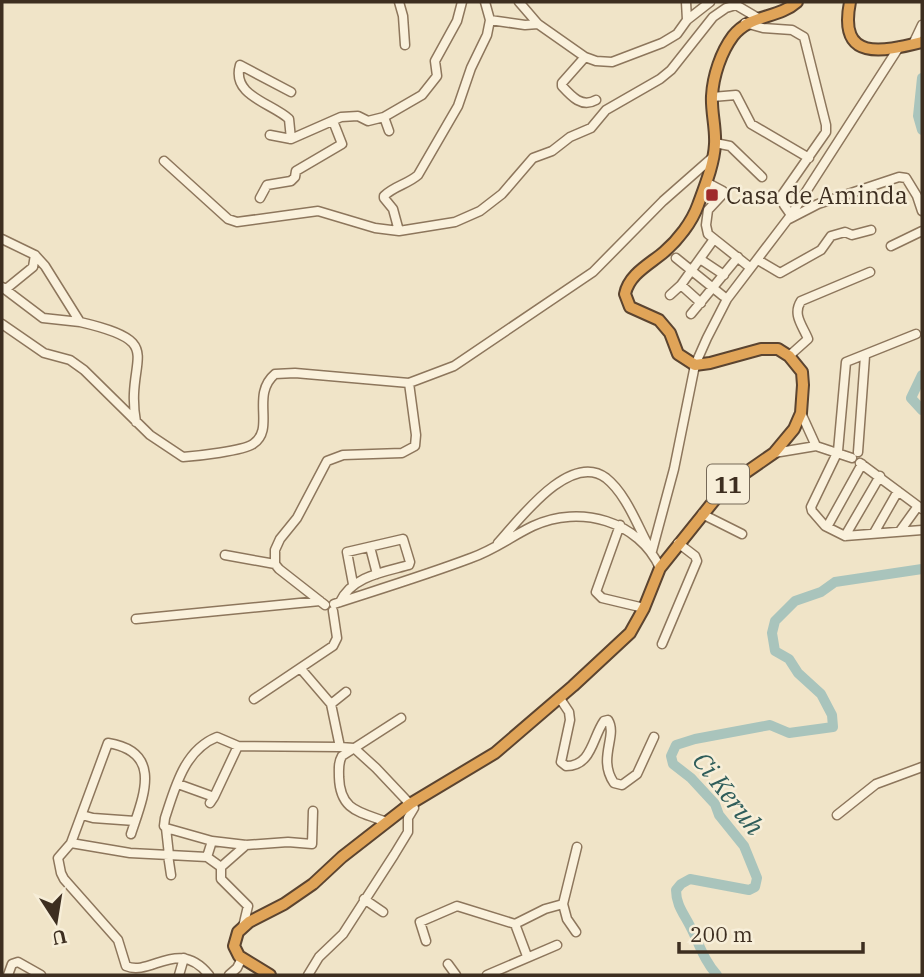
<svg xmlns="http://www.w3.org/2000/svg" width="924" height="977" viewBox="0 0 924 977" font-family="'IBM Plex Serif',serif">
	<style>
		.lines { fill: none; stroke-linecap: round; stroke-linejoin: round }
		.river { stroke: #a9c4bc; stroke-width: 10 }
		.minor-casing { stroke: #8d765c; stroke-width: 11 }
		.highway-casing { stroke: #5b4430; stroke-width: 14 }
		.minor { stroke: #faf1dc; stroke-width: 8 }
		.highway { stroke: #e0a458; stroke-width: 10 }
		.poi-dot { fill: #9e2a2b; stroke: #f7eed8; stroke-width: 2.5 }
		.labels { text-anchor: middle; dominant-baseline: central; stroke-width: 5; stroke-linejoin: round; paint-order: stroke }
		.shield { fill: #f7eed8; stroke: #756857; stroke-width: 2 }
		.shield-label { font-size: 23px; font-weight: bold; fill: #3d2e20 }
		.poi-label { font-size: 24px; fill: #3d2e20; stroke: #f7eed8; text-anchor: start }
		.water-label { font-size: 26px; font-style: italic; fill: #2f5d5a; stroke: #f7eed8 }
	</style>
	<rect width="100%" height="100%" fill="#f0e4c8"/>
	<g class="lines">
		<path class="river" d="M922 78 918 116 922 130
			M922 375 911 398 922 410
			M717 975C703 959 700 945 690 926 684 914 676 905 676 890L681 884 690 879 749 890 755 887 757 878 744 846 719 815 715 804 691 778 673 764 671 756 676 745 695 739 770 725 789 733 833 727 832 715 821 694 798 673 789 659 775 651 772 633 775 621 795 601 821 592 835 582 922 569"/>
		<defs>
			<path id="minor" d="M399 2 403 16 405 45
				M485 2 490 20 487 35 471 68 458 106 418 175C408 184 394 186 384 196V198L393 209 399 231 455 222 480 211 502 194 533 158 552 151 570 137 591 128 606 110 660 79 671 70 713 17 726 8 736 5 758 18
				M519 2 538 24 585 57 596 61 612 62 662 43 677 34 687 20 710 2
				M686 2 687 20
				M490 20 525 25 538 24
				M745 23 763 28 792 30 804 37 826 125V132L782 195 784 205 791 215
				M913 44 922 25
				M585 57 562 83V86C572 97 582 108 596 100
				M712 97 736 95 751 124 809 158
				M389 131 384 117 422 95 437 76 435 61 457 21 462 2
				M270 135 291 139 341 117 358 116 368 121 384 117
				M291 139 289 119C272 103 231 96 240 65L291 92
				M715 143 730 146 762 177
				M164 161 228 219 237 222 318 211 375 228 399 231
				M706 182 723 191 722 195 708 210 706 225 708 234 747 265
				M260 198 267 185 291 181 295 177 296 171 342 144 333 121
				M789 219 818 204 899 177 906 178 917 196 922 211
				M2 239 35 255 45 266 80 322C171 343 124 356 136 422
				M891 246 922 231
				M676 258 723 296
				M700 259 724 275
				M758 260 780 273 821 250 831 236 845 232 852 235 871 230
				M681 285 701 303
				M2 287 43 318 80 322
				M6 289 33 267 35 255
				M670 295 681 285 714 239
				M691 314 738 257
				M2 324 44 353 70 360 84 370 150 435 183 457C197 456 243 451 253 444 276 429 250 395 275 374L295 373 409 383 454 366 593 272 663 201 713 157
				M916 334 846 362 838 451 811 507 812 511 825 526 845 536 922 530
				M789 356 808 339C803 326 792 315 801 301L870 272
				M801 413 816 446 852 458
				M858 452 865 356
				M774 453 816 446
				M860 463 922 509
				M702 514 742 534
				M620 525 596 592 602 598 644 608
				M827 527 862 464
				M900 531 918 506
				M874 533 898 491
				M845 536 880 476
				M498 543C519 520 570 451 606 478 625 493 636 522 647 543
				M370 547 377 574
				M652 551 674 469 695 365 707 338 727 299 791 215 899 47
				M225 555 275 564
				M340 602C352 576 384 572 409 565L410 562 403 539 347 552 353 584
				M334 604C380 589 426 575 471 558 494 550 512 536 533 526 580 504 639 521 660 568
				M325 605 279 569 275 564V550L280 539 297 518 327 461 343 455 402 453 415 446 416 435 409 383
				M136 619 320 601
				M662 644 697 561 695 556 678 543
				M301 669 331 704
				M559 697 569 712 570 720 561 762 566 766C592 766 592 738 604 721L608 720C618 736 597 758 614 783L622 785 637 774 654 737
				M254 699 333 646 337 638 333 611
				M340 747 331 704 346 692
				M178 784 214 797 210 803
				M214 797 238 746 340 747 354 748 376 768 410 804
				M82 815 93 818 135 821
				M837 815 876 784 922 767
				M387 822C360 812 340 811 339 777 339 769 338 763 342 756L401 718
				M166 828 164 826 165 818C175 788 184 750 217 737L238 746
				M131 834C143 797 164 752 108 743L71 843 130 853 169 855 166 828 212 841 207 857
				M212 841 246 845 288 842 312 844 313 811
				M71 843 58 858 61 873 64 879 118 940 126 966C151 977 178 937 209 975
				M168 855 171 875
				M169 855 207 857 221 867
				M221 867V879L248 906 243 927
				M221 867 246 845
				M364 899 383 912
				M563 904 567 919 576 932
				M515 924 527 956
				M426 941 420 922 457 906 515 924 545 909 563 904 577 847
				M448 964 456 975
				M8 975 12 964 18 962 41 975
				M179 975 184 958
				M229 975 237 968 242 958
				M308 975 319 957 343 934 394 855 408 832V818L414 808 412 802
				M487 975 557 945"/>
			<path id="highway" d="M850 2C838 62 882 52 922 42
				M270 975 239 956 234 946 238 932 249 922 284 904 313 884 342 857 410 804 495 753 573 686 630 633 644 608 660 568 725 487 774 453 794 429 801 413 803 385 802 372 789 356 778 349H761L710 363 695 365 678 354 670 333 659 320 630 307 625 294C629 274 650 264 664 252 678 240 692 222 698 205 705 186 714 164 715 144 716 128 711 111 712 96 713 76 721 52 733 36 750 14 778 19 797 2"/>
		</defs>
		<use href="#minor" class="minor-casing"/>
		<use href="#highway" class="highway-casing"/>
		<use href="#minor" class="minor"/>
		<use href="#highway" class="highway"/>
	</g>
	<rect class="poi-dot" x="705" y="188" width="14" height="14" rx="3.5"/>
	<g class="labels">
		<rect class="shield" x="707" y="464.5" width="42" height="39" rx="5"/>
		<g class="shield-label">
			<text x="728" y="484">11</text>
		</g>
		<g class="poi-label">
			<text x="726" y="195">Casa de Aminda</text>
		</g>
		<g class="water-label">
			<text transform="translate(729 793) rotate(52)">Ci Keruh</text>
		</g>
	</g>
	<rect width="924" height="977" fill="none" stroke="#3d2e20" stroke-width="7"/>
	<g transform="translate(56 921) rotate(168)" stroke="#f7eed8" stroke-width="5" paint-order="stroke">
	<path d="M0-5L12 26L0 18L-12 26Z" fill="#3d2e20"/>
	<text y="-10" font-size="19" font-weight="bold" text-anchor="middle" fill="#3d2e20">U</text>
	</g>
	<path d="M679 942v10h184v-10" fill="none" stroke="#3d2e20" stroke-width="3.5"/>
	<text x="690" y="942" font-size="21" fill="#3d2e20" stroke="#f7eed8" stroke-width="5" paint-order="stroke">200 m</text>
</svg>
